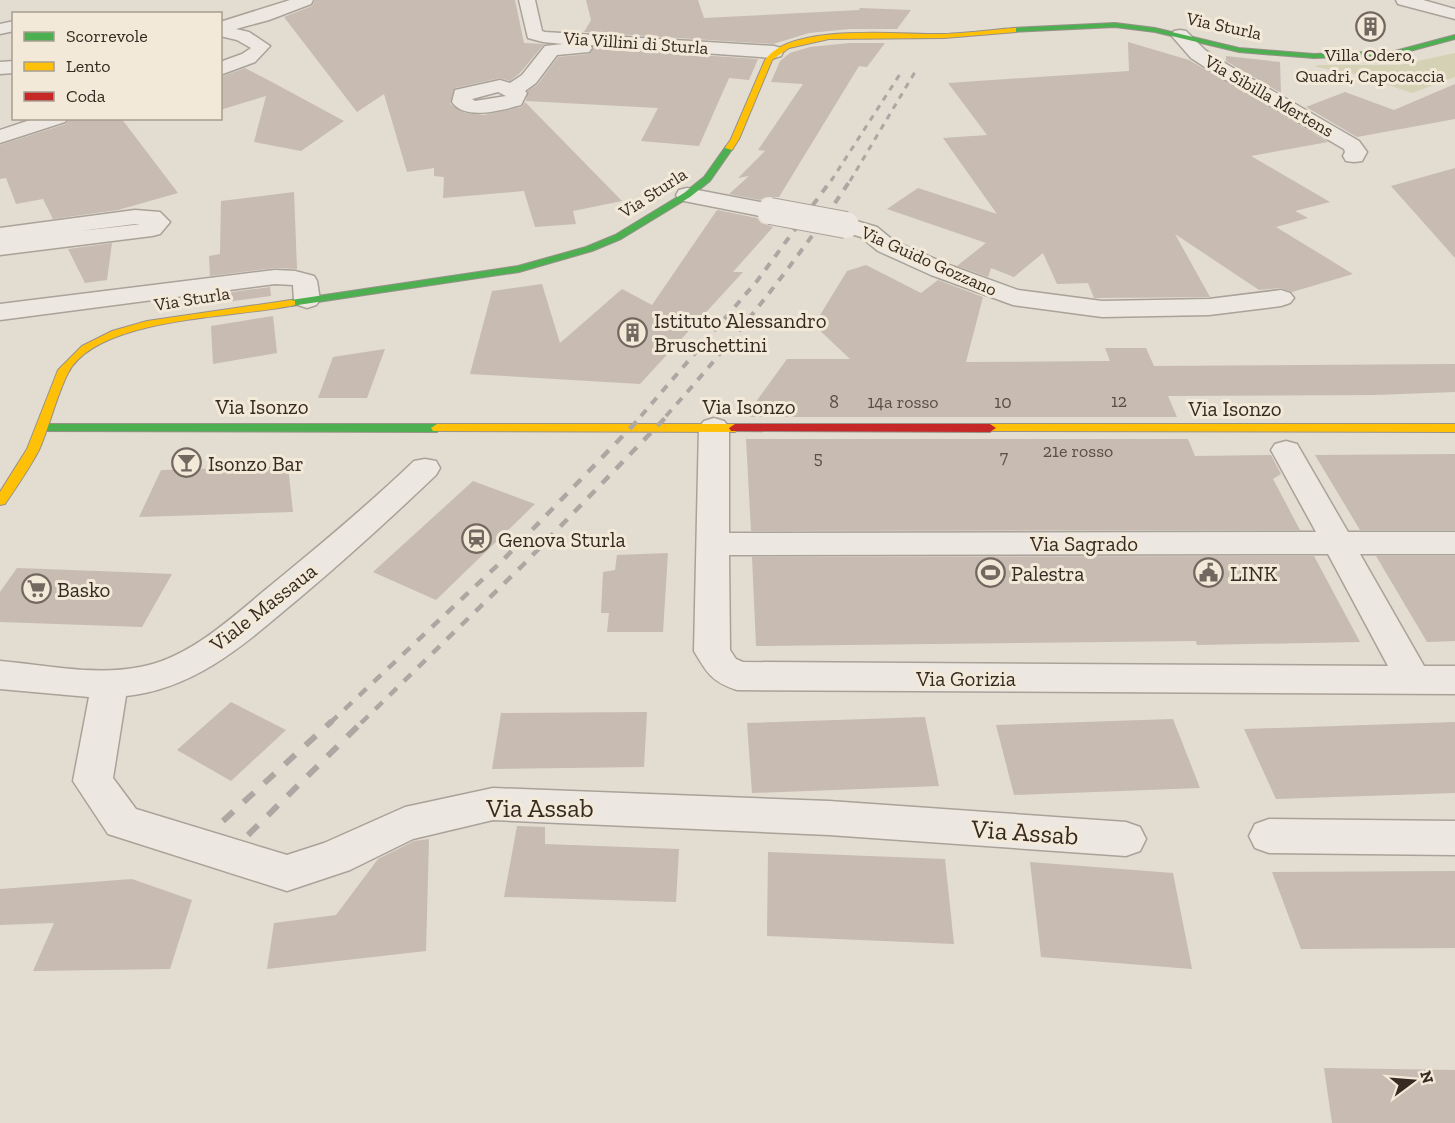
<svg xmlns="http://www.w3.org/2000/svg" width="1455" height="1123" viewBox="0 0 1455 1123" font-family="'Zilla Slab',serif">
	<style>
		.green { fill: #d4d1b5 }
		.building { fill: #c7bbb2 }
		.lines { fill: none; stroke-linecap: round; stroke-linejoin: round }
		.street-casing { stroke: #a9a299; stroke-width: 3 }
		.fast-casing { stroke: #98918a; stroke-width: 2 }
		.slow-casing { stroke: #98918a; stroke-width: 2 }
		.jam-casing { stroke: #98918a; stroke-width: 2 }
		.street { fill: #ece8e1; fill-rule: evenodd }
		.fast { fill: #4caf50; fill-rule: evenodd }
		.slow { fill: #ffc107; fill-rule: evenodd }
		.jam { fill: #c62828; fill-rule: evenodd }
		.rail-far3 { stroke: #aca7a2; stroke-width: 3; stroke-dasharray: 6 6; stroke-linecap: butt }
		.rail-far2 { stroke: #aca7a2; stroke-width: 4; stroke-dasharray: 8 8; stroke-linecap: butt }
		.rail-far1 { stroke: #aca7a2; stroke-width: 4.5; stroke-dasharray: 10 10; stroke-linecap: butt }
		.rail { stroke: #aca7a2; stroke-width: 6; stroke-dasharray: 14 14; stroke-linecap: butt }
		.street-bridge-casing { stroke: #a9a299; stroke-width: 28; stroke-linecap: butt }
		.street-bridge { stroke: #ece8e1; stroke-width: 26 }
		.labels { text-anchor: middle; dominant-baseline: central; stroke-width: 6; stroke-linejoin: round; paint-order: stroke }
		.far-street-label { font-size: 18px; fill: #372a22; stroke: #f3e9d9 }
		.far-poi-label { font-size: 18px; fill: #372a22; stroke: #f3e9d9 }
		.number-label { font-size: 18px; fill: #5b4e46 }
		.poi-label { font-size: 21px; fill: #372a22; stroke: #f3e9d9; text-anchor: start }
		.street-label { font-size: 21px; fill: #372a22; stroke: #f3e9d9 }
		.near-street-label { font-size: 26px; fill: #372a22; stroke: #f3e9d9 }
	</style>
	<rect width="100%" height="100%" fill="#e3dcd1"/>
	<path class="green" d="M1455 53V77L1412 93 1356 74 1316 67 1317 65H1399Z"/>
	<path class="building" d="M315 0H515L524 43 544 44 520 73 510 81 500 78 455 88 450 104 465 113 484 115 522 107 525 102 622 201 573 211 576 224 535 227 524 191 443 198 444 177 434 176V168L407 172 384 94 357 112 284 17 312 6Z
		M586 0H698L704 18 859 10 860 8 911 10 897 29H850L809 33 773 44 584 32 591 20Z
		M1128 42 1189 60 1328 142 1251 156 1330 202 1295 211 1308 218 1276 227 1353 274 1292 292 1281 288 1259 290 1175 234 1210 297 1094 298 1088 283 1057 284 1043 253 1014 277 991 268 988 277 957 266 986 243 887 209 918 188 997 214 943 138 987 135 948 83 1129 71Z
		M850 43H885L867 67 859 66 779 197H766L760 200 729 194 749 176 738 178 765 151 758 150 803 84 771 82 780 61 790 53 810 47Z
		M594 48 758 59 749 80 729 78 699 146 641 141 658 108 526 101 528 91 538 84 558 57 589 54Z
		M1226 56 1280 62 1281 93 1226 61Z
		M245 68 270 81 344 121 301 151 254 142 266 96 220 110V77Z
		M1455 84V119L1357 137 1306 107 1345 92 1394 110Z
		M70 118H121L178 193 118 210 53 219 43 199 16 204 6 178 0 179V145L66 124Z
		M1455 168V258L1391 186Z
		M294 192 297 269 275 268 210 276 209 256 220 254 221 201Z
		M717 210 757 218 761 223 773 227 733 272H743L640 384 470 374 492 291 542 284 560 343 622 289 652 305Z
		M112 243 107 280 85 283 68 249Z
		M866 265 921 293 938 280 983 297 966 362 1110 361 1105 348H1146L1154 366 1455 364V392L1375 395 1168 396 1177 417H745L787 359H850L814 325 847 271Z
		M270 287 271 296 211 304 210 295Z
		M273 316 277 353 213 364 211 326Z
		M385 349 367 398H318L333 357Z
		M746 439H1188L1195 456 1271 455 1281 474 1273 479 1300 530 751 531Z
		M1455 454V530H1360L1315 455Z
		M288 466 293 512 139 517 161 470Z
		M473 481 535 504 436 600 373 572Z
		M668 553 663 632H607L609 613H601L603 572 615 570 617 555Z
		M1314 556 1360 642 1197 645 1196 641 756 646 752 557Z
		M1376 556H1455V641L1427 642Z
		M17 568 124 572 172 574 142 627 0 622V592Z
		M231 702 286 730 231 781 177 750Z
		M647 712 644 767 492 769 501 713Z
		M925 717 939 786 752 793 747 723Z
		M1173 719 1200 788 1014 795 996 725Z
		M1455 722V793L1276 799 1244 729Z
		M517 826 545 827V844L679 849 676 902 504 897Z
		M429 839 426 951 267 969 274 923 336 915 378 859 414 841Z
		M768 852 945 859 954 944 767 936Z
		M1030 862 1173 873 1192 969 1041 957Z
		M1455 871V948L1301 949 1272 872Z
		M132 879 192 900 170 969 33 971 54 923 0 925V889Z
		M1324 1068 1455 1070V1123H1332Z"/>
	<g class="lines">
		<defs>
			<path id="street" d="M290 0H313L311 4 269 20 236 29 249 32 270 46 255 62 220 75V62L242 54 251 48 237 40 220 36V22Z
				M519 0H535L542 31 545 32 774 46 781 48 783 52 781 56 774 58 590 45 592 48 589 52 557 55 536 83 525 91 527 93 521 105C502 110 465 121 452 102L455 90 500 80 510 83 522 75 545 46 563 44 543 42 528 38ZM498 92 506 96 475 101 472 99Z
				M1396 0H1423L1455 9V19L1398 4Z
				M14 21V31L0 34V24Z
				M1180 30 1186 31 1205 50 1228 65 1359 141 1367 152 1362 161 1354 162 1346 161 1343 156 1345 152 1344 149 1214 73 1191 58 1171 35 1174 31Z
				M14 61V73L0 74V62Z
				M36 118H68L65 122 0 143V130Z
				M687 188 770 204 778 206 781 211 778 216 770 218 679 200 676 195 679 190Z
				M135 210 160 212 170 222 160 234 152 236 0 255V228ZM140 224 134 225 80 231 135 224Z
				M846 218 877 227 894 241 949 265 1018 290 1102 301 1209 299 1281 290 1290 293 1294 298 1290 303 1281 306 1209 315 1102 317 1013 305 931 275 878 251 861 237 838 230 834 225 838 220Z
				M275 270 295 271 314 276 317 281 320 300 316 305 307 308 298 305 294 300 293 285 275 284 0 320V304Z
				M714 418 724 421 729 427V533L1316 532 1271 450 1275 444 1286 441 1297 444 1348 532H1455V554H1360L1424 666H1455V694L737 690C712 682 707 673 694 651L699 427 704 421ZM1328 554 1388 666 743 662 736 659 730 650 729 555Z
				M425 459 436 461 440 468 436 475C393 516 348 557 303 595 249 640 199 688 126 696L113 778 136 809 287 855 324 843 405 807 493 788 829 801 1126 822 1140 827 1146 839 1140 851 1126 856 829 835 493 820 413 839 350 870 287 891 108 834 73 781 89 697 0 689V661C46 665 95 676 140 667 190 658 232 617 270 586 319 546 368 505 414 461Z
				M1269 819 1455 821V855L1269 853 1255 848 1249 836 1255 824Z"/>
			<path id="fast" d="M1115 23 1155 28 1239 48 1314 54 1395 51 1455 35V39L1395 55 1314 58 1239 52 1155 32 1115 27 1013 32 1009 30 1013 28Z
				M726 146 733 148 710 181 690 197 621 239 592 251 519 272 291 306 286 303 291 300 518 266 586 247 615 235 684 193 704 177Z
				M42 424H437L443 428 437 432 38 431 36 428 38 425Z"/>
			<path id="slow" d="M1013 28H1016V32L944 38 829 39 789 48 772 60 739 139 732 150 725 148 731 139 765 60C791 22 901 35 943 34 967 33 990 30 1013 28Z
				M291 300 295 301V305C238 318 98 316 68 373 56 397 50 425 39 450 29 469 17 486 5 504L0 505V492L27 449 58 370 82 346 112 331 147 321Z
				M437 424H735L741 428 735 432 433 431 431 428Z
				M990 424H1455V432L986 431 984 428Z"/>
			<path id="jam" d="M735 424H990L996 428 990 432 731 431 729 428Z"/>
		</defs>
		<use href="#street" class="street-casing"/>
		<use href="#fast" class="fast-casing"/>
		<use href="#slow" class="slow-casing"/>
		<use href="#jam" class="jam-casing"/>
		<use href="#street" class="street"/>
		<use href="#fast" class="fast"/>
		<use href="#slow" class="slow"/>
		<use href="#jam" class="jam"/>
		<path class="rail-far3" d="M831 181 902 71
			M850 181 915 72"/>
		<path class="rail-far2" d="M641 416 757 281 832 179
			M666 416C733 341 796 263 851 179"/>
		<path class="rail-far1" d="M330 723 502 561 643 415
			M361 723 524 564 668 415"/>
		<path class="rail" d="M223 821 332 721
			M248 835 363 721"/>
		<defs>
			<path id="street-bridge" d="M770 211 846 225"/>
		</defs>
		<use href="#street-bridge" class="street-bridge-casing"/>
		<use href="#street-bridge" class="street-bridge"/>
	</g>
	<defs>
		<symbol id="building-ring" viewBox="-11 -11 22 22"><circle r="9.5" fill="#f3e9d9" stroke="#73685f" stroke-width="1.5"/><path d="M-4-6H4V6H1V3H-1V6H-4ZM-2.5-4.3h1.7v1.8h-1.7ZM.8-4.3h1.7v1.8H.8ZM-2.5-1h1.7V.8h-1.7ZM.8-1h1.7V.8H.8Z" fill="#73685f"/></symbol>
		<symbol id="bar-ring" viewBox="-11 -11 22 22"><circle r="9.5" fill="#f3e9d9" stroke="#73685f" stroke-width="1.5"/><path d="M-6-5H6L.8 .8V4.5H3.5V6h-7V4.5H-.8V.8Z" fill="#73685f"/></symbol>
		<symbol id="station-ring" viewBox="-11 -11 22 22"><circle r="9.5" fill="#f3e9d9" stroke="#73685f" stroke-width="1.5"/><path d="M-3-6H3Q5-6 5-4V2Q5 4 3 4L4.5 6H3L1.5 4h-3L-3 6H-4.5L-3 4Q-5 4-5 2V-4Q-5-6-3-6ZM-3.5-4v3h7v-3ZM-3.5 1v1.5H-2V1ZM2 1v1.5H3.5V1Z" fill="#73685f"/></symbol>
		<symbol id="stadium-ring" viewBox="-11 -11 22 22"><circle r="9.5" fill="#f3e9d9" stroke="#73685f" stroke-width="1.5"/><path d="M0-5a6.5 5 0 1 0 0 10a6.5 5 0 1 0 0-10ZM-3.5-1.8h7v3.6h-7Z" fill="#73685f"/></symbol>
		<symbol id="civic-ring" viewBox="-11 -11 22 22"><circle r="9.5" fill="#f3e9d9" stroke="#73685f" stroke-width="1.5"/><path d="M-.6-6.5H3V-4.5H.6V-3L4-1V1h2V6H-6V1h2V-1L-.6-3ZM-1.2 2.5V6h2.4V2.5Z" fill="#73685f"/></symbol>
		<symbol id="supermarket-ring" viewBox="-11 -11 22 22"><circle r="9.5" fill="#f3e9d9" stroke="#73685f" stroke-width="1.5"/><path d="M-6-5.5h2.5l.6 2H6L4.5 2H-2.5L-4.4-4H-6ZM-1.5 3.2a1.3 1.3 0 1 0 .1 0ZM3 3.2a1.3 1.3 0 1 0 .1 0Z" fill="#73685f"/></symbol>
	</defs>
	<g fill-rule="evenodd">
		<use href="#building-ring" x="1354" y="10" width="33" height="33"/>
		<use href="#building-ring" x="616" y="316" width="33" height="33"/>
		<use href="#bar-ring" x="170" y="446" width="33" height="33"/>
		<use href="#station-ring" x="460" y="522" width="33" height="33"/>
		<use href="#stadium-ring" x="974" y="556" width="33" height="33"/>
		<use href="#civic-ring" x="1192" y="556" width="33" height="33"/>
		<use href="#supermarket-ring" x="20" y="572" width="33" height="33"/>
	</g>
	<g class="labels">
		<g class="far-street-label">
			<text transform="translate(1224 26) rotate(12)">Via Sturla</text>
			<text transform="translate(636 43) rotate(4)">Via Villini di Sturla</text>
			<text transform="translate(1269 96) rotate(30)">Via Sibilla Mertens</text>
			<text transform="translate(653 193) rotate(-33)">Via Sturla</text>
			<text transform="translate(929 261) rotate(24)">Via Guido Gozzano</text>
			<text transform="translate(192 299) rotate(-9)">Via Sturla</text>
		</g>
		<g class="far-poi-label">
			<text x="1370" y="55">Villa Odero,<tspan x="1370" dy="21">Quadri, Capocaccia</tspan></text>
		</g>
		<g class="number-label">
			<text x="1119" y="401">12</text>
			<text x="834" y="402">8</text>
			<text x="903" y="402">14a rosso</text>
			<text x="1003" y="402">10</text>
			<text x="1078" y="451">21e rosso</text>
			<text x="1004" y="457">7</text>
			<text x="818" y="458">5</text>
		</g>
		<g class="poi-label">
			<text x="654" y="320">Istituto Alessandro<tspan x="654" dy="24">Bruschettini</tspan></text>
			<text x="208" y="463">Isonzo Bar</text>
			<text x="498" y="539">Genova Sturla</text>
			<text x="1011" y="573">Palestra</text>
			<text x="1230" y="573">LINK</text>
			<text x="57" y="589">Basko</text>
		</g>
		<g class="street-label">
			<text x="262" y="406">Via Isonzo</text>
			<text x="749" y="406">Via Isonzo</text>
			<text x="1235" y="408">Via Isonzo</text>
			<text x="1084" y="543">Via Sagrado</text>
			<text transform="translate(263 607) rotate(-38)">Viale Massaua</text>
			<text x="966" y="678">Via Gorizia</text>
		</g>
		<g class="near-street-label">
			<text x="540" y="808">Via Assab</text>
			<text transform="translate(1025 832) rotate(4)">Via Assab</text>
		</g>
	</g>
	<rect x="12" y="12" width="210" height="108" fill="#f3e9d9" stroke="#a89d90" stroke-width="1.5"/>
	<rect x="24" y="32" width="30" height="9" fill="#4caf50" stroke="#a89d90" stroke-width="1.5"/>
	<text x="66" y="42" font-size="18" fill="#372a22">Scorrevole</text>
	<rect x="24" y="62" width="30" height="9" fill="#ffc107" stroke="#a89d90" stroke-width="1.5"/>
	<text x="66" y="72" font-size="18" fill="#372a22">Lento</text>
	<rect x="24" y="92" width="30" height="9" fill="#c62828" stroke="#a89d90" stroke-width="1.5"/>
	<text x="66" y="102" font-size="18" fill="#372a22">Coda</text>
	<g transform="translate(1413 1081) rotate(74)" stroke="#f3e9d9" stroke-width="4.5" paint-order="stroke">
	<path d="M0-4.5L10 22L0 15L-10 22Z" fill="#372a22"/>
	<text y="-9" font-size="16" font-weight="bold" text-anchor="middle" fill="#372a22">N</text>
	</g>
</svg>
